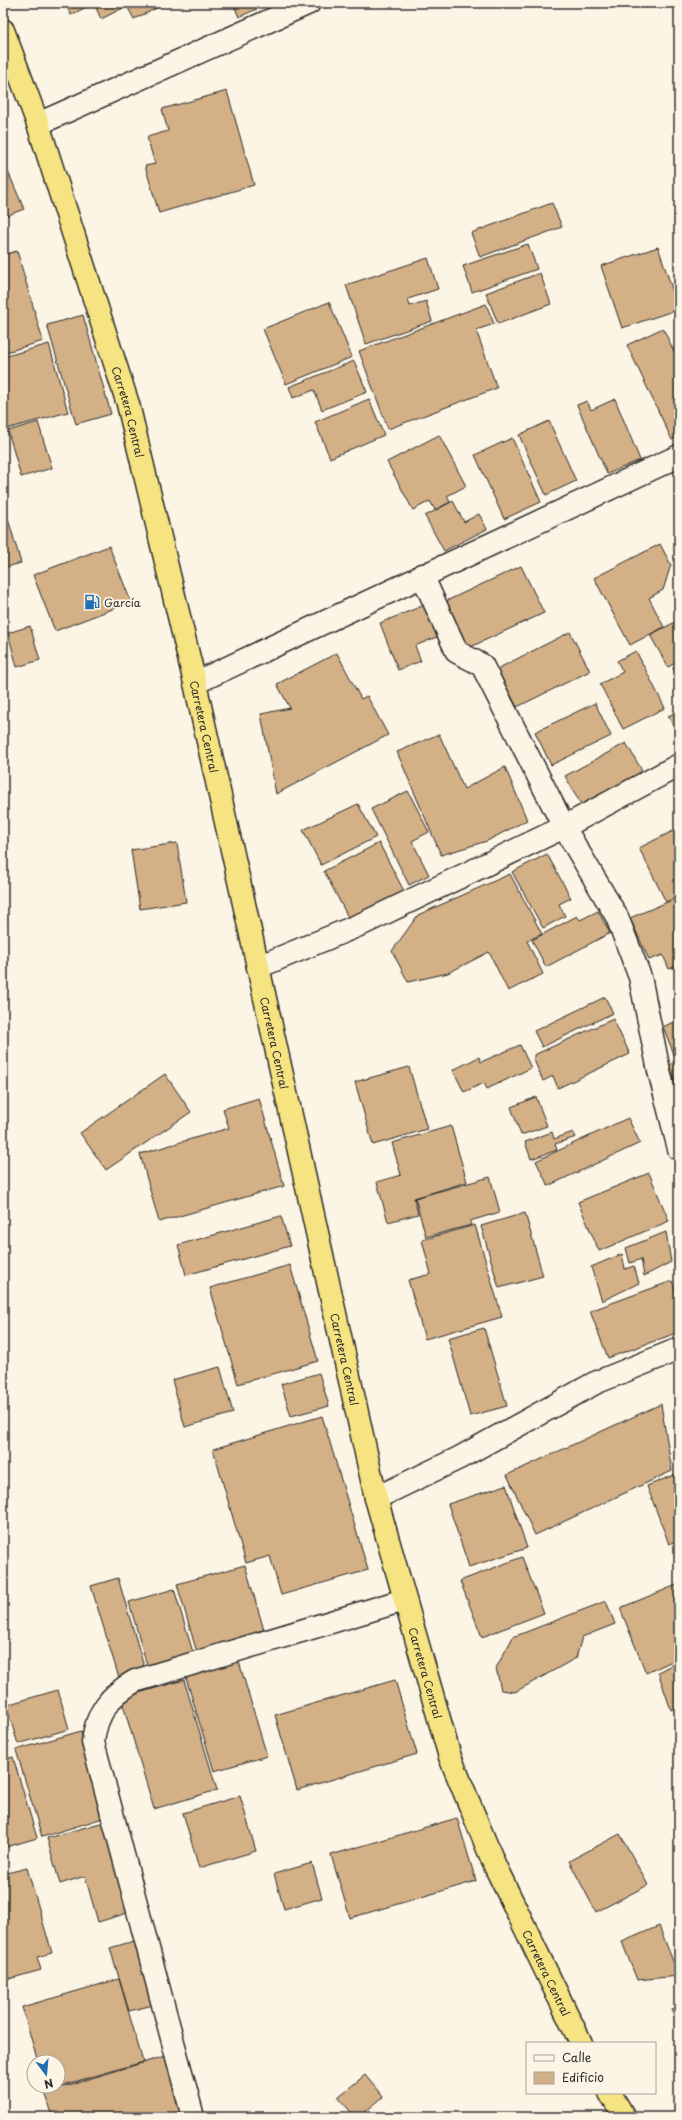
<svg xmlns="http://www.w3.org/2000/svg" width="682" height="2120" viewBox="0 0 682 2120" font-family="'Playpen Sans',sans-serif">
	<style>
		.building { fill: #d4b086; stroke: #2b2b2b }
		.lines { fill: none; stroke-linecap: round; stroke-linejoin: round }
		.street-casing { stroke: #2b2b2b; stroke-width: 25 }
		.highway-casing { stroke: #2b2b2b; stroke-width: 25 }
		.street { stroke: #fcf5e5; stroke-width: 22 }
		.highway { stroke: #f6e381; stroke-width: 22 }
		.labels { text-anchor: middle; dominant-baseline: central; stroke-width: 3.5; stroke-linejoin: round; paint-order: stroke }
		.street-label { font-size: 11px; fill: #2b2b2b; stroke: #fcf5e5 }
		.poi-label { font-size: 11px; fill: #2b2b2b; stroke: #fcf5e5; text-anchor: start }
	</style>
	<rect width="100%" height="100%" fill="#fcf5e5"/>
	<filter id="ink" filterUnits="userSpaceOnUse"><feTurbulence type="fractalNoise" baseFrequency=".025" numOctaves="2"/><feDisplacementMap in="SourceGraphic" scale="8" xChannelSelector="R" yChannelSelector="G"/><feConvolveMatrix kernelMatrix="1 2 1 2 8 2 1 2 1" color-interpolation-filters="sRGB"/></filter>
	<g filter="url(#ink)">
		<path class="building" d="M65 3H167L134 19 127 6 101 19 94 3 71 15Z
			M233 3H270L239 17Z
			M227 91 254 185 159 213 145 166 155 164 147 137 168 131 162 109Z
			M3 160 24 209 3 217Z
			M552 203 562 227 480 257 471 233Z
			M528 244 537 269 472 292 463 266Z
			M658 247 679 309 622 328 601 266Z
			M17 251 43 341 3 353V255Z
			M428 258 438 289 408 299 410 306 426 301 432 321 366 344 346 285Z
			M540 273 551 304 498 324 486 293Z
			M329 302 352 357 286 384 263 329Z
			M486 304 494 324 476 330 497 388 388 429 359 351Z
			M83 315 111 414 76 424 47 325Z
			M663 328 679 362V436L672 440 627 345Z
			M49 344 68 412 3 430V357Z
			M354 361 367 392 322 410 314 390 293 398 289 387Z
			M369 399 384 435 330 458 315 422Z
			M615 399 640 460 607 474 577 405 587 401 591 410Z
			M549 421 576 481 546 495 519 435Z
			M38 422 52 468 21 477 8 431Z
			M439 435 466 486 447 496 450 502 435 510 430 501 413 510 387 462Z
			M512 438 541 502 504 519 475 455Z
			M453 501 464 522 479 514 487 529 444 551 425 516Z
			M6 512 21 563 3 568V513Z
			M660 544 671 565 663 590 649 598 664 627 630 645 594 578Z
			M109 546 131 602 55 631 33 575Z
			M521 566 544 613 466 649 444 602Z
			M427 604 439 636 415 646 421 661 398 670 380 623Z
			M679 620V661L668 667 650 635Z
			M30 626 40 660 17 667 8 633Z
			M570 632 590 671 517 707 497 669Z
			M636 651 665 708 623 729 600 684 623 672 617 661Z
			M337 653 361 699 367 696 388 735 276 794 261 714 290 708 277 684Z
			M679 665V681L673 668Z
			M595 703 611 736 551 765 535 732Z
			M679 711V737L668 716Z
			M439 734 464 789 505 767 527 820 487 841 441 855 397 752Z
			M626 743 644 774 582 806 565 776Z
			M408 791 429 832 412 841 429 875 409 885 371 809Z
			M358 804 376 837 321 865 303 830Z
			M679 828V896L666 902 639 848Z
			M177 843 186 902 140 909 131 850Z
			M379 843 405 893 350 921 324 871Z
			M547 854 571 898 559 904 565 916 543 928 512 872Z
			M510 874 542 934 527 941 543 974 508 991 489 952 448 973 408 982 392 951 418 915Z
			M679 897V965L669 969 663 955 649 960 630 918Z
			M598 911 610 933 546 967 532 940 577 916 580 920Z
			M605 997 613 1013 542 1047 534 1031Z
			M613 1019 630 1054 558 1088 553 1076 543 1081 534 1060V1055Z
			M679 1019V1088L669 1066 676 1059 663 1027Z
			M520 1045 531 1068 487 1089 484 1083 464 1092 453 1070 479 1057 481 1062Z
			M409 1067 427 1129 373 1145 355 1082Z
			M165 1074 191 1112 106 1170 80 1133Z
			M536 1097 547 1126 521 1135 511 1107Z
			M259 1098 284 1186 159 1222 140 1154 229 1128 223 1109Z
			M628 1118 640 1143 548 1186 536 1161Z
			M451 1126 467 1182 414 1198 418 1214 388 1222 377 1182 401 1175 392 1143Z
			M552 1132 554 1139 573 1132 576 1137 555 1144 557 1150 531 1159 525 1142Z
			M649 1173 669 1221 599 1251 578 1202Z
			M490 1177 500 1212 470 1221 471 1225 426 1237 415 1198Z
			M525 1213 543 1276 499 1288 481 1226Z
			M281 1216 290 1246 186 1275 178 1245Z
			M475 1225 502 1317 425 1339 408 1280 431 1274 422 1240Z
			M666 1232 671 1262 644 1276 641 1259 630 1263 626 1248Z
			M622 1254 625 1269 634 1266 639 1283 602 1301 591 1267Z
			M290 1265 318 1361 238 1384 210 1288Z
			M672 1281 679 1300V1332L608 1358 590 1311Z
			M484 1328 507 1406 470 1416 448 1338Z
			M220 1367 233 1413 185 1427 172 1380Z
			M319 1373 329 1406 291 1416 281 1384Z
			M661 1404 672 1471 535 1535 507 1475Z
			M322 1416 368 1570 281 1595 270 1556 246 1563 213 1449Z
			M679 1473V1540L669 1544 647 1486Z
			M506 1485 527 1548 469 1567 448 1504Z
			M522 1557 544 1613 482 1637 460 1581Z
			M245 1565 266 1637 198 1656 177 1584Z
			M118 1578 145 1670 119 1678 91 1586Z
			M679 1584V1658L646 1673 620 1608Z
			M174 1589 195 1659 149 1672 129 1602Z
			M606 1601 615 1624 582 1637 576 1658 515 1692 501 1690 496 1668 513 1637Z
			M236 1652 267 1756 214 1771 183 1668Z
			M679 1661V1707L671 1710 658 1672Z
			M184 1680 217 1790 154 1809 121 1698Z
			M395 1680 417 1754 297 1790 275 1715Z
			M58 1690 69 1729 18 1744 6 1705Z
			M81 1731 106 1817 42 1837 16 1750Z
			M13 1757 37 1838 3 1848V1760Z
			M240 1796 256 1851 199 1868 183 1813Z
			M457 1818 476 1881 350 1918 331 1855Z
			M104 1822 131 1912 98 1922 85 1876 60 1884 47 1838Z
			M620 1834 648 1885 596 1912 569 1861Z
			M312 1863 322 1898 284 1909 274 1874Z
			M27 1868 52 1953 37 1957 41 1970 9 1979 5 1967 3 1968V1874Z
			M659 1926 679 1976 637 1980 622 1942Z
			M134 1941 153 2005 129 2011 110 1948Z
			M119 1979 143 2062 46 2090 45 2086H58V2062H38L22 2007Z
			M679 2006V2026L671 2010Z
			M169 2055 187 2117H53L45 2092Z
			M365 2075 383 2097 359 2117H355L338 2097Z"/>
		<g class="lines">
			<defs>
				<path id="street" d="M38 124 309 3
					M422 575 457 652 482 665 564 827 617 917 640 977 659 1071 679 1149
					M195 683 679 456
					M258 967 364 923 564 827 679 765
					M376 1498 459 1458 595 1383 679 1349
					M193 2117 93 1742C96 1713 110 1695 135 1681L404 1600"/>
				<g id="highway">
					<path id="s1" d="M3 30 38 124 128 404 195 683 376 1498 450 1757 495 1866 581 2043"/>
					<path d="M610 2093 624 2117"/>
				</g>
			</defs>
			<use href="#street" class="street-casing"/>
			<use href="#highway" class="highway-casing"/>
			<use href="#street" class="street"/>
			<use href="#highway" class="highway"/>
		</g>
	</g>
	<defs>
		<symbol id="fuel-bare" viewBox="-9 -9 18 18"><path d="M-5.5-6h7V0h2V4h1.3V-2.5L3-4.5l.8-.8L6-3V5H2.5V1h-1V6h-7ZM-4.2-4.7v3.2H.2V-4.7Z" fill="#1f6fb2" stroke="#fcf5e5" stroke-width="2.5" paint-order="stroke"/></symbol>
	</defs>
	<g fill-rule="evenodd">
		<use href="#fuel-bare" x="81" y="591" width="22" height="22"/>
	</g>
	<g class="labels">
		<g class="street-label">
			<text stroke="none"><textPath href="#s1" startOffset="402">Carretera Central</textPath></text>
			<text stroke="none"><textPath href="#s1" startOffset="726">Carretera Central</textPath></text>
			<text stroke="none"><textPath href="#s1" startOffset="1050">Carretera Central</textPath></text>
			<text stroke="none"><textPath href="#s1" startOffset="1374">Carretera Central</textPath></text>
			<text stroke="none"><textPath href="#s1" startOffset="1698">Carretera Central</textPath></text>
			<text stroke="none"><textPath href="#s1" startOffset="2022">Carretera Central</textPath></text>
		</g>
		<g class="poi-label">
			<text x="104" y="602">García</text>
		</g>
	</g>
	<rect width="682" height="2120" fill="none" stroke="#fcf5e5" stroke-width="16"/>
	<rect x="8" y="8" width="666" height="2104" fill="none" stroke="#2b2b2b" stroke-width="1.5" filter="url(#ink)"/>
	<rect x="526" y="2042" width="130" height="52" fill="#fcf5e5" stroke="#a8a49b"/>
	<rect x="534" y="2055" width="20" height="6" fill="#fcf5e5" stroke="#a8a49b"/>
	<text x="562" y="2062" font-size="12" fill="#2b2b2b">Calle</text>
	<rect x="534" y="2072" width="20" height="12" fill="#d4b086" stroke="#a8a49b"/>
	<text x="562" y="2082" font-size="12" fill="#2b2b2b">Edificio</text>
	<g transform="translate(46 2074) rotate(164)"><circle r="19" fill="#fcf5e5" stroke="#a8a49b"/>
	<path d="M0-3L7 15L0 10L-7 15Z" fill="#1f6fb2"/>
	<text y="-6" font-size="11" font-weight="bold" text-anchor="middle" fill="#2b2b2b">N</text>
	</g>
</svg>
